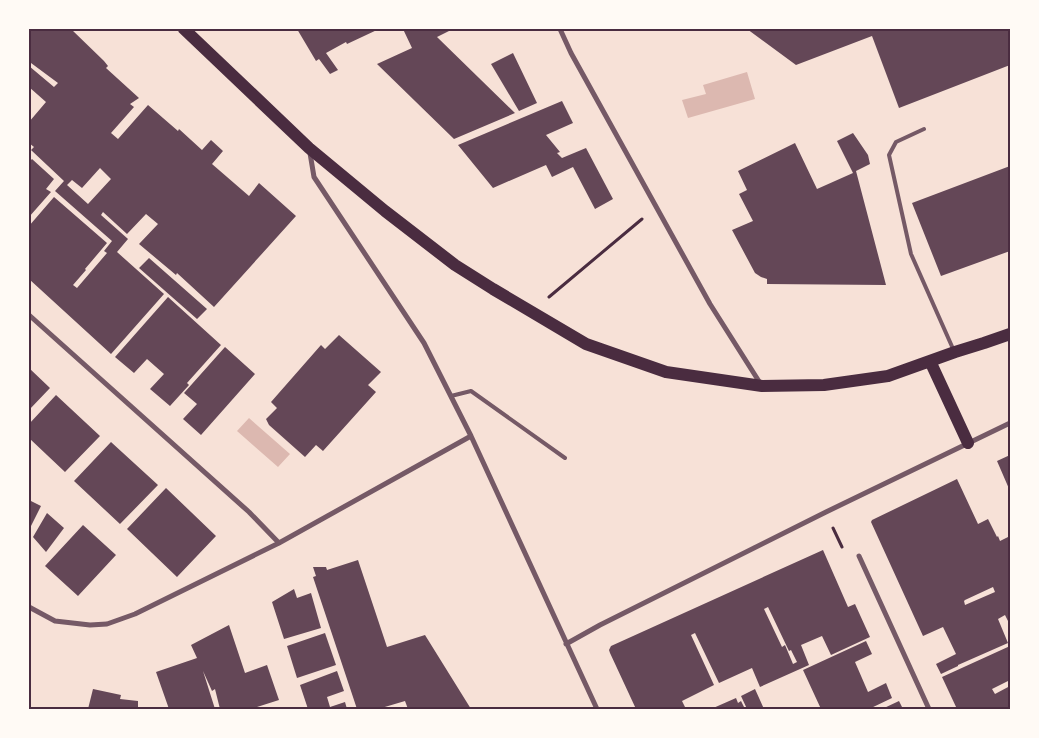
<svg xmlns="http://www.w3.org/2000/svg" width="1039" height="738" viewBox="0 0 1039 738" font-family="'DejaVu Sans',sans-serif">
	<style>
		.water { fill: #dcb8b0 }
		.building { fill: #644757; fill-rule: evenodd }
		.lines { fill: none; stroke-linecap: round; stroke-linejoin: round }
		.path { stroke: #4a2c40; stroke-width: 3 }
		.service { stroke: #755966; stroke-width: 4 }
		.minor { stroke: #755966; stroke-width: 5 }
		.primary { stroke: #4a2c40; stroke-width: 12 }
		.neatline { fill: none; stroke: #4a2c40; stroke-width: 2 }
	</style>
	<rect width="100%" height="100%" fill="#f7e1d7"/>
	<path class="water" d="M747 72 755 99 688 118 682 100 706 94 703 85Z
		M249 418 290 454 278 467 237 431Z"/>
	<path class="building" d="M29 29H71L104 61 108 66 106 68 139 98 130 104 134 107 111 133 118 139 148 105 178 131 179 129 202 150 211 140 223 151 212 164 249 196 259 183 296 216 214 307 177 273 176 275 139 244 158 224 146 214 127 234 103 212 101 215 128 239 117 252 164 294 111 354 29 279V226L54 197 107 243 85 269 86 270 73 285 77 288 107 253 104 251 112 241 55 191 64 181 31 150 34 147 29 143V122L46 102 29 87V66L54 87 58 83 31 63 29 66ZM100 168 111 179 88 204 67 185 72 180 82 188Z
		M297 29H379L347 44 346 42 326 53 338 70 330 74 319 59 316 61Z
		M403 29H453L437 37 515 113 454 139 377 64 412 48Z
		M747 29H1010V65L899 108 872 36 796 65Z
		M513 53 537 103 519 111 491 64Z
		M562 101 573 123 546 135 560 152 557 153 562 158 586 148 613 199 595 209 573 167 552 177 546 165 493 188 458 145Z
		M853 133 868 155 870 164 856 171 886 285 767 284V279L761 277 755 273 732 230 753 221 739 194 747 190 738 171 795 143 817 189 853 173 837 141Z
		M32 159 54 179 46 189 51 192 29 217V162Z
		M1010 166V251L941 276 912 203Z
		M149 258 207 309 197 319 139 268Z
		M168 297 221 345 187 383 189 385 170 406 150 389 164 374 147 359 134 373 115 357Z
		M339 335 381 372 368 385 376 392 323 451 316 445 305 457 269 425 266 419 277 408 271 402 321 345 325 349Z
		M225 347 255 374 201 435 183 419 197 404 184 393Z
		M29 368 50 388 29 410Z
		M56 395 100 436 65 472 29 438V424Z
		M111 442 158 485 120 524 74 481Z
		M1010 455V491L997 461Z
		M957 479 978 524 988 519 997 537 998 536 1000 541 1010 536V625L1005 615 998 619 1008 643 958 665V666L941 674 936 664 956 654 943 627 923 636 871 522 872 520ZM993 587 995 592 965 605 964 601 965 600Z
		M166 488 216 536 177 577 127 529Z
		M29 500 41 506 29 530Z
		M47 513 64 528 46 552 33 537Z
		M83 525 116 555 78 596 45 566Z
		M823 550 848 607 855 604 870 637 831 655 822 636 801 645 809 665 760 687 752 668 719 683 695 633 691 635 714 685 682 701 686 709H667L666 708 664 709H636L610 653 609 650 611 646ZM768 607 789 651 791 650 797 662 793 664 785 645 782 647 764 609Z
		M358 560 387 647 425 635 471 709H408L405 701 378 709H357L313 577 316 576 313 567H326L327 570Z
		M294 589 297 598 311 593 321 628 284 639 272 602Z
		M229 625 245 673 267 665 279 700 257 707 258 709H220L215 689 212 691 203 671 215 709H169L156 672 197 658 191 645Z
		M325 633 336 665 297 678 287 646Z
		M866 641 872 654 855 662 868 692 886 683 892 698 869 709H821L803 670Z
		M1010 646V680L992 689 995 694 1010 686V709H957L942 677Z
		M337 671 344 691 327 697 330 707 345 702 347 709H308L300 685Z
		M93 689 121 695 120 699 138 701V709H88Z
		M755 689 764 709H747L741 696Z
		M736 698 738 703 741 701 745 709H711Z
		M899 701 903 709H882Z"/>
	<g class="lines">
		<path class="path" d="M549 297 642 219
			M833 528 842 547"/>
		<path class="service" d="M924 129 896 142 889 155 911 254 954 351
			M451 396 471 391 565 458"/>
		<path class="minor" d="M560 29 571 53 710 304 760 383
			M310 153 314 177 424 343 471 436 597 709
			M29 315 249 512 279 543
			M859 556 929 709
			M29 607 55 621 90 625 107 624 135 614 279 543 471 436
			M566 644 600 625 826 512 1010 423"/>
		<path class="primary" d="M184 29 309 148 385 211 455 265 493 289 586 344 666 372 762 386 824 385 888 376 955 352 984 343 1010 334
			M930 361 968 443"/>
	</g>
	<rect width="1039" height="738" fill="none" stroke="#fffaf5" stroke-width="60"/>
	<rect x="30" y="30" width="979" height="678" class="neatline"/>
</svg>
